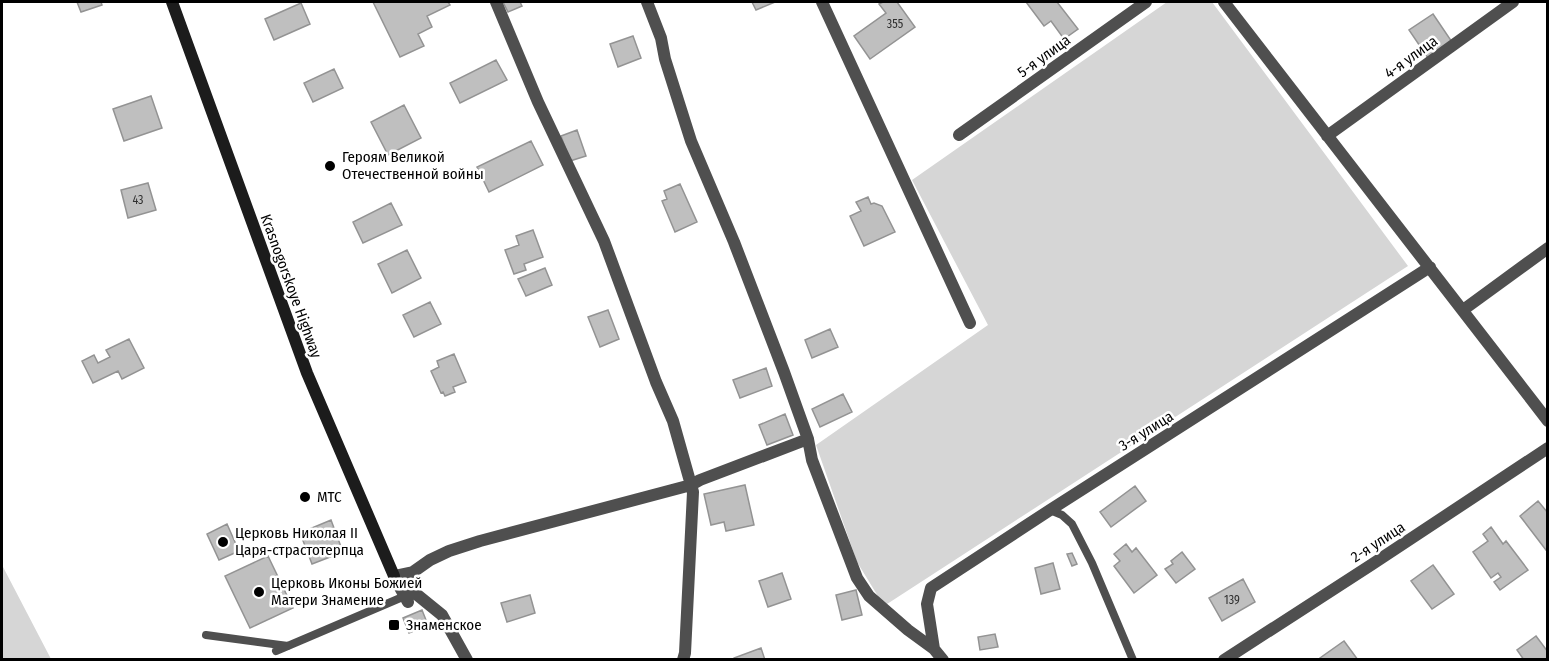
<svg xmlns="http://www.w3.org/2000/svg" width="1549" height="661" viewBox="0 0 1549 661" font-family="'Fira Sans Condensed',sans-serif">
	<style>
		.green { fill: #d6d6d6 }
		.building { fill: #bfbfbf; stroke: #939393; stroke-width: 1.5 }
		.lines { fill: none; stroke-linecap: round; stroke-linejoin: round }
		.lane { stroke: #4f4f4f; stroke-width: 8 }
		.street { stroke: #4f4f4f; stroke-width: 12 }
		.secondary { stroke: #1c1c1c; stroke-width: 12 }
		.poi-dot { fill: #000; stroke: #fff; stroke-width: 2 }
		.labels { text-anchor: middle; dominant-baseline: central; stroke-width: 5; stroke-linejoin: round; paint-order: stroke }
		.number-label { font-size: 12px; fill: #303030 }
		.street-label { font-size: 15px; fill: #000; stroke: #fff }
		.poi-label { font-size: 15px; fill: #000; stroke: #fff; text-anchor: start }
	</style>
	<rect width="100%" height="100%" fill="#fff"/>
	<path class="green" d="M1167 2H1212L1408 266 884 606 857 562 816 445 988 325 912 180Z
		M2 565 51 659H2Z"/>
	<path class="building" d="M77 2H101L102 5 81 12Z
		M373 2H448L450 5 427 16 432 27 418 34 424 46 400 57Z
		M503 2H520L522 6 508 12Z
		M752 2H775L756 10Z
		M883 2H897L915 27 870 59 854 36 886 13 879 4Z
		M1026 2H1057L1078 29 1064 39 1051 21 1044 26Z
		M301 3 310 24 274 40 265 19Z
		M1433 14 1452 42 1428 58 1409 30Z
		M633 36 641 58 618 67 610 44Z
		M496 60 507 80 460 103 450 83Z
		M334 69 343 88 313 102 304 83Z
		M151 96 162 128 124 141 113 109Z
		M404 105 421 138 388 155 371 122Z
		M577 130 586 156 570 161 561 136Z
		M531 141 543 165 489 192 477 167Z
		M148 183 156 210 128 218 121 190Z
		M680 184 697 222 675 232 662 201 667 199 664 191Z
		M868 197 871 204 874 203 882 206 895 232 864 246 850 216 861 211 856 202Z
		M391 203 402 225 363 243 353 222Z
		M533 230 543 257 524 264 526 270 514 274 505 250 519 245 516 236Z
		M407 250 421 278 392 293 378 264Z
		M545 268 552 285 526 296 518 279Z
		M430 302 441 324 414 337 403 315Z
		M608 310 619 339 600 347 588 317Z
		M830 329 838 347 812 358 805 340Z
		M129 339 144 368 122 379 118 371 93 383 82 361 94 355 98 363 110 357 106 350Z
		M454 354 466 382 453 387 455 392 445 396 443 392 441 393 431 371 439 367 437 361Z
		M766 368 772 386 740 398 733 380Z
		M843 394 852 412 820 427 812 409Z
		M785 414 793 435 767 445 759 425Z
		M745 485 754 525 726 531 724 522 711 525 704 494Z
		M1135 486 1146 501 1111 527 1100 512Z
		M1538 501 1548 513V549L1546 550 1520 516Z
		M331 520 343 552 312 564 300 533Z
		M227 524 239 551 219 560 207 534Z
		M1491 527 1503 544 1506 541 1528 570 1500 590 1494 582 1501 577 1498 573 1491 578 1473 552 1488 541 1483 534Z
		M1126 544 1132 552 1136 548 1157 575 1134 593 1114 566 1120 561 1114 554Z
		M1182 552 1195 569 1176 583 1165 569 1173 564 1171 561Z
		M1072 553 1077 564 1072 566 1067 554Z
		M268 556 293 608 250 628 225 576Z
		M1053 563 1060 589 1041 594 1035 568Z
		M1433 565 1454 594 1432 609 1411 581Z
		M782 573 791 599 768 607 759 581Z
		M1243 579 1255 602 1222 621 1209 598Z
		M856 590 862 615 842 620 836 595Z
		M530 595 535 613 507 622 501 603Z
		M422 610 428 625 409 633 403 618Z
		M995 634 998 647 980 650 978 637Z
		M1536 636 1548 652V660H1524L1517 650Z
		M1344 641 1358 660H1321L1320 658Z
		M761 648 765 660H734V658Z"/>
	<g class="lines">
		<path class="lane" d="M1050 510 1062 515 1072 524 1092 563 1133 660
			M206 635 288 646
			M276 651 405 596"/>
		<path class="street" d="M496 2 538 102 604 241 656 382 673 421 693 492 685 653 683 660
			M647 2 661 38 665 59 691 141 734 242 784 372 808 439 812 460 857 578 869 596 908 630 934 649 943 660
			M822 2 970 323
			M1224 2 1548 421
			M959 135 1146 2
			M1327 136 1513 2
			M1463 310 1548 248
			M394 576 413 572 430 560 449 551 480 541 691 485 700 480 808 439
			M394 576 442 615 467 660
			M397 582 408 602
			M934 649 927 604 931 588 1050 510 1430 267
			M1224 660 1371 565 1548 448"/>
		<path class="secondary" d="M172 2 307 373 394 576"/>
	</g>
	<g class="poi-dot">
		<circle cx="330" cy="166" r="6"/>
		<circle cx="305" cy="497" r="6"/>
		<circle cx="223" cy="542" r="6"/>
		<circle cx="259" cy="592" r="6"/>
		<rect x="388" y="619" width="12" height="12" rx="3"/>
	</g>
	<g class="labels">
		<g class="number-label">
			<text x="895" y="24">355</text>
			<text x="138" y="200">43</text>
			<text x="1232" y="600">139</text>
		</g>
		<g class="street-label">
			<text transform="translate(1044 56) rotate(-36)">5-я улица</text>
			<text transform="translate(1411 57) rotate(-36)">4-я улица</text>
			<text transform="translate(291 286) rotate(70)">Krasnogorskoye Highway</text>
			<text transform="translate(1146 431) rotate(-32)">3-я улица</text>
			<text transform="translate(1378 542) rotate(-33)">2-я улица</text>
		</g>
		<g class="poi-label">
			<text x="342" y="157">Героям Великой<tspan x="342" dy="17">Отечественной войны</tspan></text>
			<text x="317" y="497">МТС</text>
			<text x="235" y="533">Церковь Николая II<tspan x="235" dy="17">Царя-страстотерпца</tspan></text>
			<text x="271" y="583">Церковь Иконы Божией<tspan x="271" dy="17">Матери Знамение</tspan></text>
			<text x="406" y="625">Знаменское</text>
		</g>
	</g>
	<rect width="1549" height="661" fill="none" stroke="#000000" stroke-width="6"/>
</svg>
